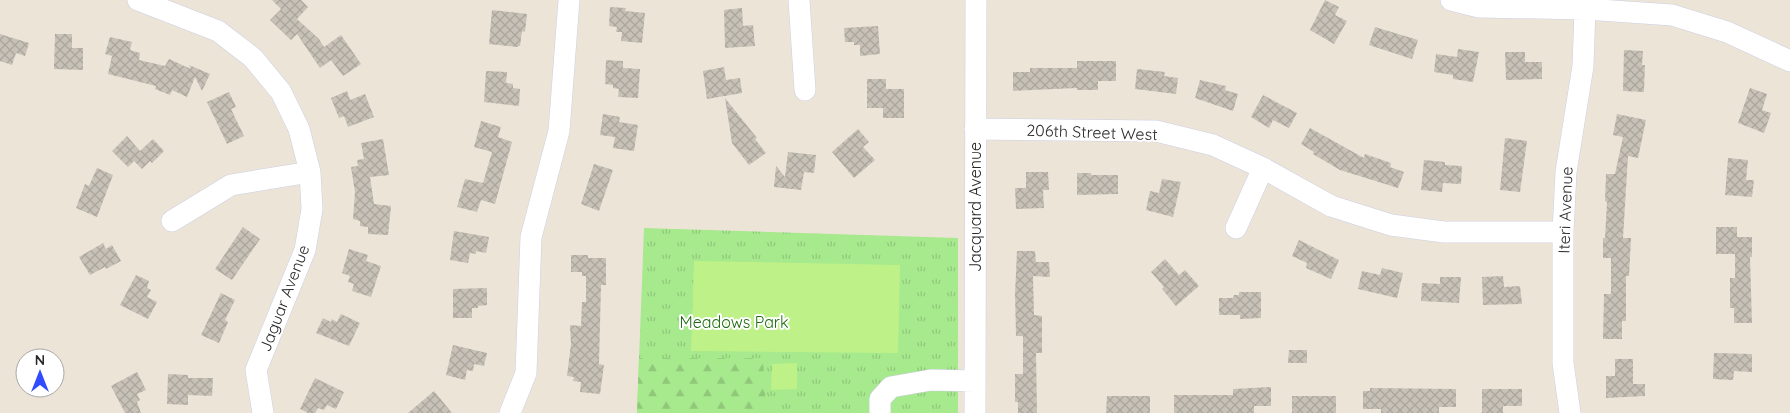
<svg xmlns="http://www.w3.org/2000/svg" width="1790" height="413" viewBox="0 0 1790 413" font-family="Quicksand,sans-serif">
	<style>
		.grass { fill: url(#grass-tufts) }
		.forest { fill: url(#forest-firs) }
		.pitch { fill: #bef288 }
		.building { fill: url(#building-cross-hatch) }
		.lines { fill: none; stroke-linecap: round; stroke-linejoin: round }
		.minor-casing { stroke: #cccfe3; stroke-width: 22 }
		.minor { stroke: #fff; stroke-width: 21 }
		.labels { text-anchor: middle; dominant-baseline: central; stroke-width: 4; stroke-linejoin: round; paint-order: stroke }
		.street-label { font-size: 16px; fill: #282828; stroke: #fff }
		.park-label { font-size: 16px; fill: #1f6a12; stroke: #fff }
	</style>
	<defs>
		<pattern id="grass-tufts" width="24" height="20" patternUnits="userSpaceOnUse" patternTransform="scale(1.25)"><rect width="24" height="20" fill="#a7e98d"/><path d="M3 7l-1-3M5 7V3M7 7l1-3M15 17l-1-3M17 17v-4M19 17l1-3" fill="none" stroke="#90c87a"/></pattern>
		<pattern id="forest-firs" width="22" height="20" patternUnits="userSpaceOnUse" patternTransform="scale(1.25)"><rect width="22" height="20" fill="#a7e98d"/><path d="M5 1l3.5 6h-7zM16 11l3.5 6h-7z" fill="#90c87a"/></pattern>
		<pattern id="building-cross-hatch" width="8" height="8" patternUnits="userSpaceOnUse" patternTransform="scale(1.25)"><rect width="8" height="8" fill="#c7c1b7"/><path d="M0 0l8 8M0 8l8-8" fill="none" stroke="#aba69d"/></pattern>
	</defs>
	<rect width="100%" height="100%" fill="#ece4d7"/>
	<path class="grass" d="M644 228 958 238V413H637Z"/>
	<path class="forest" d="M639 358H763L766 413H637Z"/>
	<path class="pitch" d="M694 261 900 265 898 353 691 351Z
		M797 363V389L771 390 772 364Z"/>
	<path class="building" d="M272 0H301L308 7 297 19 319 39 324 47 341 35 361 64 343 76 331 60 320 68 297 34 291 40 270 20 281 9Z
		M1325 0 1339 7 1335 15 1347 21 1334 44 1310 30Z
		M610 7 626 8 625 11 645 13 642 43 621 41 622 32H616L617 27 609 26Z
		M742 8 743 26 753 25 755 46 725 48 724 10Z
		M492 10 527 14 525 32 522 31 520 46H518V47L489 44Z
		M878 26 880 54 860 56V45H854V42H845L844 28Z
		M1375 27 1418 40 1412 59 1369 45Z
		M0 34 29 43 25 56 16 53 12 65 0 61Z
		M55 34H72V48H83V70L54 69Z
		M110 37 132 42 130 50 140 53 139 60 165 66 169 59 191 69 189 65 210 74 202 91 195 77 187 97 172 90 170 95 155 89 156 86 108 74 112 56 105 54Z
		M1458 49 1479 52 1473 82 1453 79V75L1434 72 1436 54 1457 57Z
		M1624 50 1643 51 1642 65H1645L1644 92 1623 91Z
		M1505 52H1525V62H1542V79L1506 80Z
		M606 60 623 61V68L640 69 638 98 618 97 619 89 613 88V85L605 84Z
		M1077 61H1116V81H1098V90H1077V88L1013 91V72H1030V68H1077Z
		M724 67 726 80 740 78 742 93 707 99 703 71Z
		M1137 69 1165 72 1164 76 1178 78 1176 94 1135 89Z
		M486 71 507 72 506 83 513 84V88L520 89 519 106 484 102Z
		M867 79H886V89H904V118H883V108H867Z
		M1200 80 1226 86 1225 90 1238 94 1233 111 1195 98Z
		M1750 88 1767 94 1762 110 1771 113 1764 133 1738 123Z
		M347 91 350 100 365 94 374 117 348 127 344 116 339 118 331 98Z
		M229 92 236 107 231 109 244 136 227 144 207 102Z
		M1263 95 1297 113 1289 128 1273 120 1269 128 1251 117Z
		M725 98 757 138 755 139 766 153 749 165 732 143Z
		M603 114 620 117 619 122 638 125 634 151 613 148 615 137 600 135Z
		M1617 114 1646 120 1638 158 1628 156 1623 238H1631L1629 276H1626V321H1622V339H1603L1604 294H1611V258H1603V238H1605L1607 202 1605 201 1606 174H1615L1623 137 1613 135Z
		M481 121 501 127 498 137 512 142 495 204 481 200 477 212 457 207 465 179 483 183 492 152 474 147Z
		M1310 128 1364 158 1365 154 1391 163 1390 167 1404 172 1398 188 1340 170 1313 154 1314 152 1301 144Z
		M858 129 869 142 863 147 875 160 854 178 832 152Z
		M127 136 140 151 153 139 164 151 152 163 150 161 142 169 134 161 128 167 112 151Z
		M1505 138 1527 141 1520 192 1500 190Z
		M383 139 389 175 370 177 374 204 391 206 388 235 368 234V227L360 226V221L353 219 355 192 351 167 358 166 357 160 364 159 361 143Z
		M788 152 816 155 814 173 804 172 801 190 774 187 776 166 785 177Z
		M1728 158 1748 160 1746 180H1754L1752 197 1725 195Z
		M1424 160 1445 162V165L1462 166 1461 184 1443 183 1442 192 1421 190Z
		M594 164 613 170 599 211 581 204Z
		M97 168 113 175 97 217 76 208 85 184 89 186Z
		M1026 172H1048L1049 190H1043L1044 208 1016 209 1015 188H1026Z
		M1077 173H1091V175H1118V194L1077 195Z
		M1162 179 1181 182 1173 217 1146 210 1150 191 1159 193Z
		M243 227 260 239 232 280 215 269Z
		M1716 227H1737V237H1752V257H1750L1752 323H1734V308H1730V278H1735V254H1716Z
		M454 231 489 237 486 253 476 251V254L470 253 468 263 450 260Z
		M1299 240 1339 260 1331 279 1306 268 1307 263 1292 256Z
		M103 243 106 249 112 245 121 261 106 269 105 267 90 275 79 257Z
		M349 249 368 255 366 261 381 266 371 297 352 291 354 284 348 282 350 276 342 273Z
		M1017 251H1035L1036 262H1049L1050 277 1033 276 1034 315 1042 316V353H1036L1037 413H1018V402H1015V374H1023V336H1016L1015 294Z
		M571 255H588V258H606V285H601L599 364 604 365 600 394 580 392 581 382 573 381 574 377 567 376 571 344 570 325 581 326 582 302H586V276H582V272H571Z
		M1165 259 1179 275 1185 270 1199 286 1176 306 1162 289 1164 287 1151 272Z
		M1382 268 1403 273 1397 298 1358 289 1362 271 1380 275Z
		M136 275 149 281 147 288 151 290 147 297 157 302 148 319 120 305Z
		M1503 276 1504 287 1520 286 1522 304 1483 305 1482 277Z
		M1440 277H1461L1459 303 1421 301 1422 283 1440 284Z
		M487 288V305L478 306V308H472V318H453V289Z
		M1239 292H1261V318L1240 319V315H1219V298H1233L1234 295H1239Z
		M221 293 235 300 225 320 228 322 219 343 201 335Z
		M341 314 360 323 349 346 316 333 323 318 331 322 332 319 337 322Z
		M453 345 487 353 484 366 474 364 473 371 467 370 465 380 446 375Z
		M1289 350H1307V363H1288Z
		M1714 353 1752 354V372L1734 371 1733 380 1713 379Z
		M1615 359H1633V384H1645V396L1606 398V376H1615Z
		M137 372 146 390 137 394 140 400 137 402 141 413H125L111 386Z
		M168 374 188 375V378H213L212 396 188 395V405L167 404Z
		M315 378 344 392 336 409 327 405 324 410 318 408 315 413H308L300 409Z
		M1271 387V406H1254V413H1174V395H1233V389Z
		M1370 388 1456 389V407H1439V413H1381V409H1363V391H1370Z
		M1482 389H1522V406H1503V413H1482Z
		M434 391 452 413H408Z
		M1107 396H1150V413H1106Z
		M1292 396H1336V413H1292Z"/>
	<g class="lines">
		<defs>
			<path id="minor" d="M138 0 218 31 253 58 281 92 299 129 310 172 312 209 305 250 256 370 263 413
				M799 0 805 90
				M1451 0 1479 7 1585 9 1672 15 1727 32 1790 61
				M975 129 1156 131 1213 145 1263 168 1331 206 1391 225 1444 232H1563
				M172 221 231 185 310 172
				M1236 228 1263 168
				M510 413 526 373 531 237 559 131 569 0
				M880 413V399L891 387 931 380 975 381
				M975 413 976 0
				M1570 413 1563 363V232L1566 172 1583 66 1585 9"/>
		</defs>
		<use href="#minor" class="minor-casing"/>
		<use href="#minor" class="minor"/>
	</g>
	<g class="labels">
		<g class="street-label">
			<text transform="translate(1092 132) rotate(2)">206th Street West</text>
			<text transform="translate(975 207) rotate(-90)">Jacquard Avenue</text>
			<text transform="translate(1565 210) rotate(-88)">Iteri Avenue</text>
			<text transform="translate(284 298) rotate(-69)">Jaguar Avenue</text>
		</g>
		<g class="park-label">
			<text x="734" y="322">Meadows Park</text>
		</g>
	</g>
	<g transform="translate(40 373)"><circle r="24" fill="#ffffff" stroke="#a9a9a9"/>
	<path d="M0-4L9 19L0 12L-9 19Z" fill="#314cff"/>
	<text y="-8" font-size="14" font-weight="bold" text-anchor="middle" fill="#282828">N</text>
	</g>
</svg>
